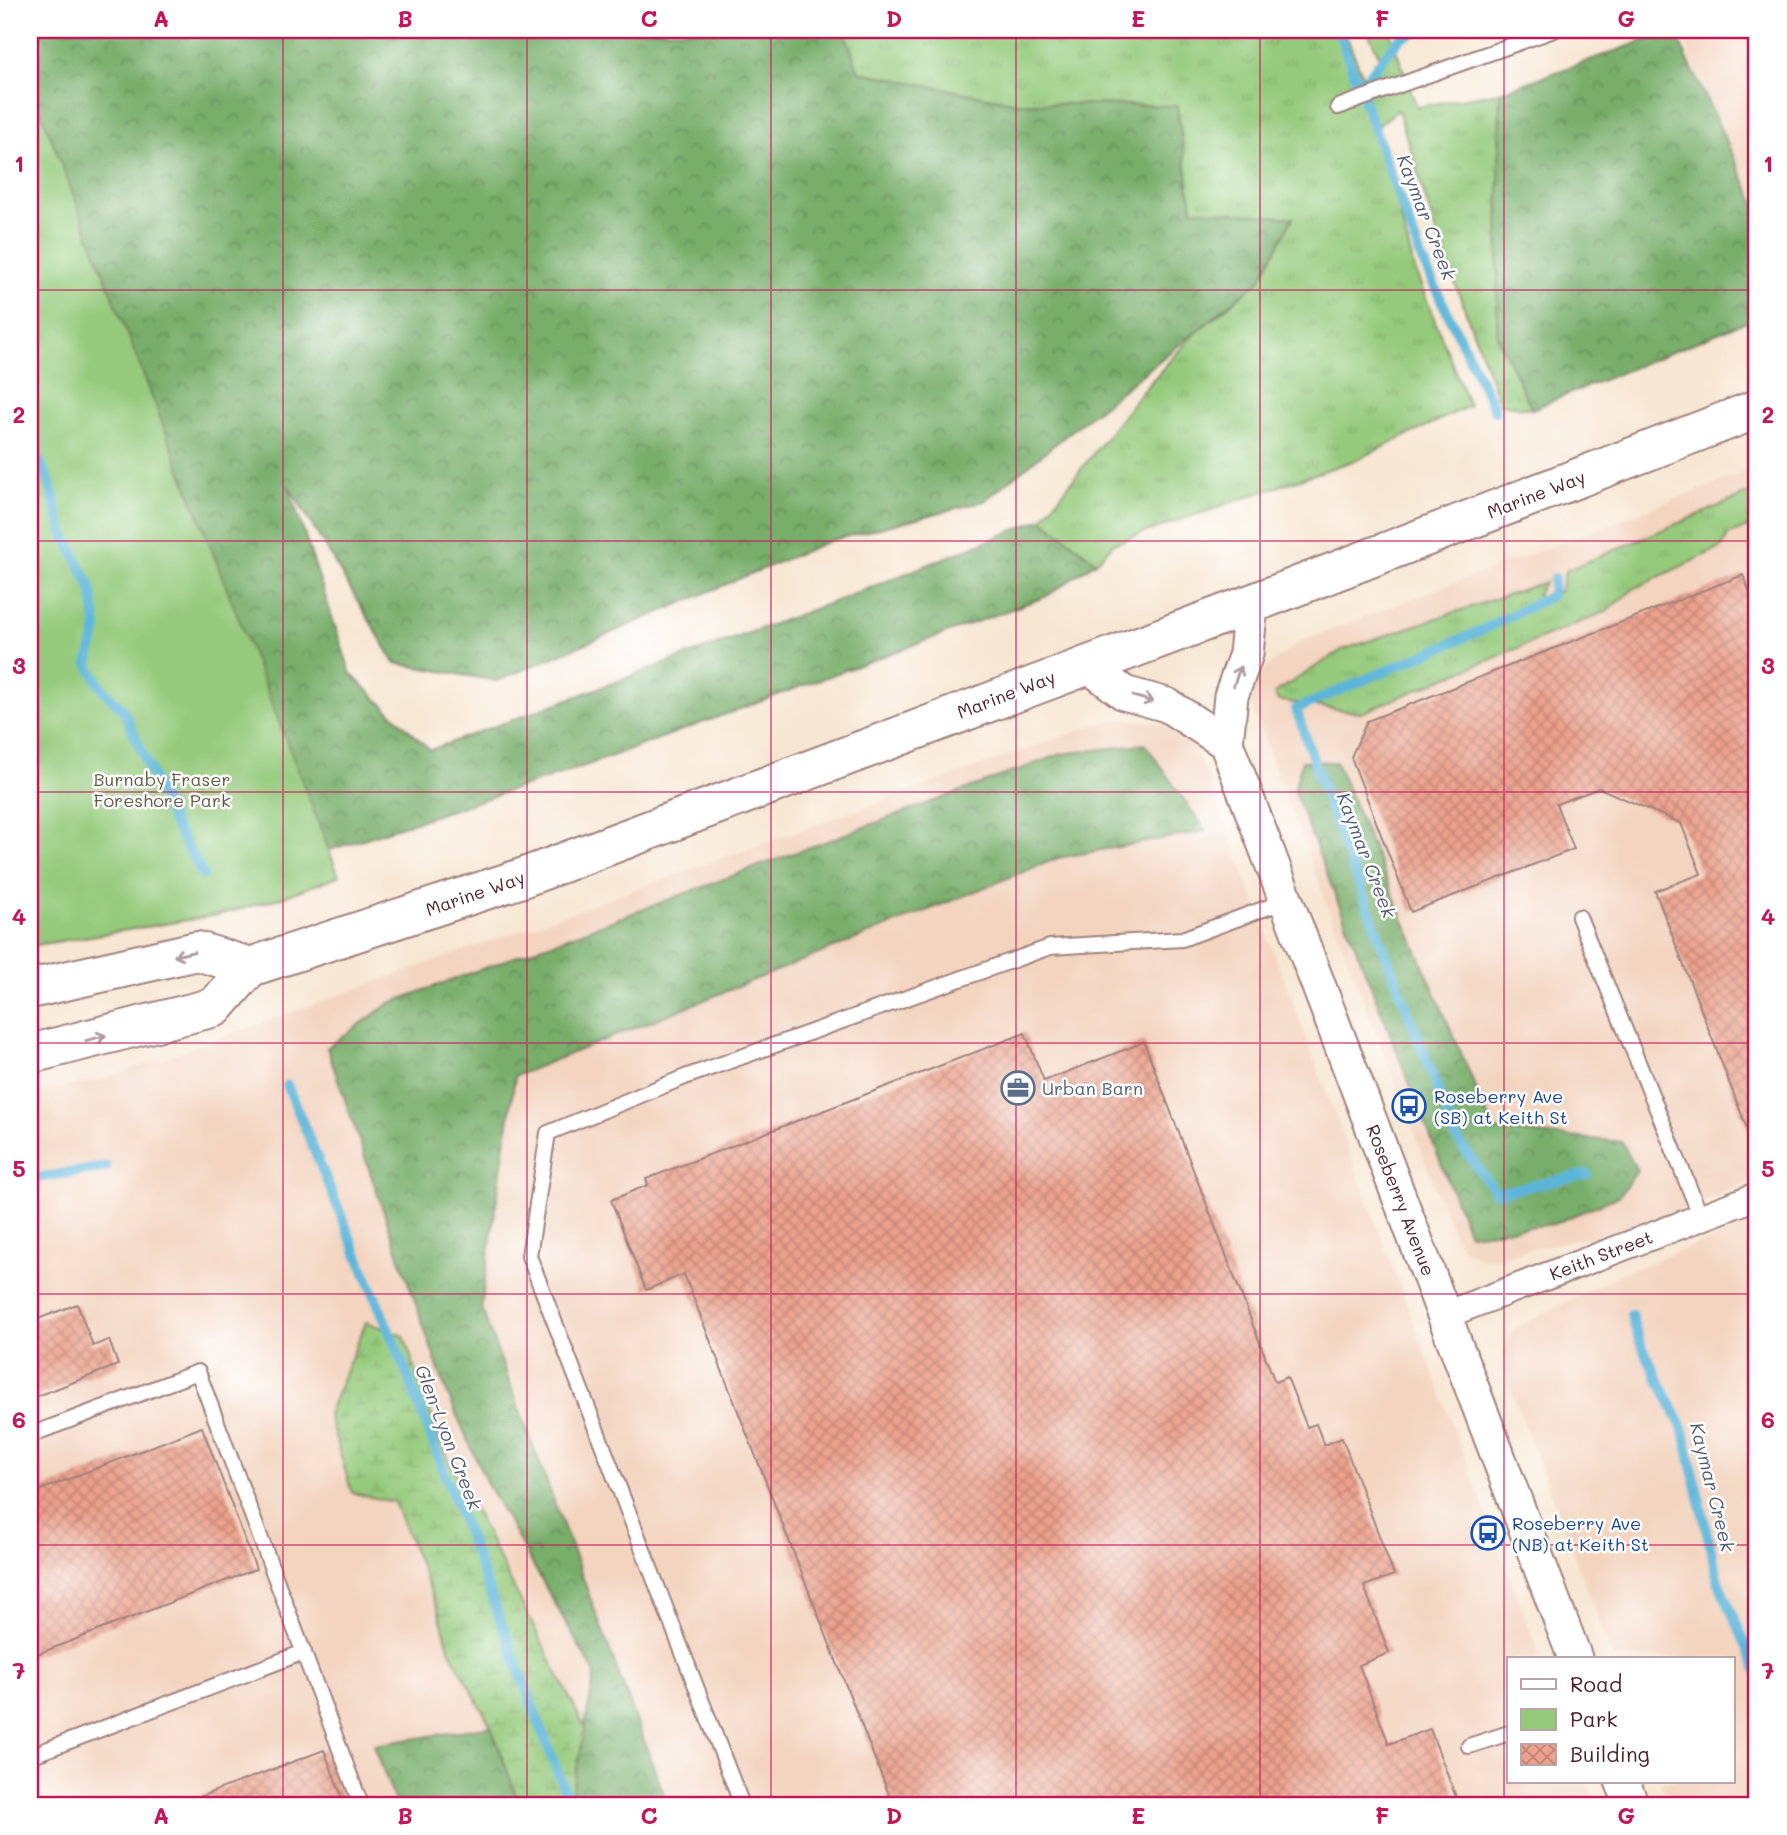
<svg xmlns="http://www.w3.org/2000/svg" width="1787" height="1835" viewBox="0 0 1787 1835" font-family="Mali,sans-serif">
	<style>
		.built { fill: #f3d4bf }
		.grass { fill: url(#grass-tufts); stroke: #707453; stroke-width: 2 }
		.forest { fill: url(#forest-crowns); stroke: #61664b; stroke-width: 2 }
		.wetland { fill: url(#wetland-marsh); stroke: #707453; stroke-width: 2 }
		.green { fill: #95ca7b; stroke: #707453; stroke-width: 2 }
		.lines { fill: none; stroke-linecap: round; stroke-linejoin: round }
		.stream { stroke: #5cb5d9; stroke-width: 10 }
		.building { fill: url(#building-cross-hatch) }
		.service-casing { stroke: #a0827e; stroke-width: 18 }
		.minor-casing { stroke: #a0827e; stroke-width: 30 }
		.tertiary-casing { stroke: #a0827e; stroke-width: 37 }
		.primary-casing { stroke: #a0827e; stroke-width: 42 }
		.service { stroke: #fff; stroke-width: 14 }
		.minor { stroke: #fff; stroke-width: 26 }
		.tertiary { stroke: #fff; stroke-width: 33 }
		.primary { stroke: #fff; stroke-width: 38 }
		.oneway { stroke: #ae9aa0 }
		.grid { fill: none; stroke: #c2185b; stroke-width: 2; stroke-opacity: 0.55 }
		.labels { text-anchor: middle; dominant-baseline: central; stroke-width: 5; stroke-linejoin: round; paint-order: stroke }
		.street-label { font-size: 18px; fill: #4a1f2b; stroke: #fff }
		.park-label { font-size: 18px; fill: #645b47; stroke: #fff }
		.service-label { font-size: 18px; fill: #4e5e75; stroke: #fff; text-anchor: start }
		.transit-label { font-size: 18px; fill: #164399; stroke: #fff; text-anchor: start }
		.water-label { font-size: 19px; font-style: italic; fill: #515b71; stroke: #fff }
		.neatline { fill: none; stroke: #c2185b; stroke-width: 2.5 }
		.grid-label { font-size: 23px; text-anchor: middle; font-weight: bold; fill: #c2185b }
	</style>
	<defs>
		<pattern id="grass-tufts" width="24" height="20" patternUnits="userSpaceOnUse" patternTransform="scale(1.75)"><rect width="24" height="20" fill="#95ca7b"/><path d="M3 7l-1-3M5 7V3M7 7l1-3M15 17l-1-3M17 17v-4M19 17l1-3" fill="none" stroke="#82ad6a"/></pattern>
		<pattern id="forest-crowns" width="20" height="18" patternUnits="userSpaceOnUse" patternTransform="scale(1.75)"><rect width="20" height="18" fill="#78ae6b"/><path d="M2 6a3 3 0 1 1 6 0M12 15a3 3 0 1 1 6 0" fill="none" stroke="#648d58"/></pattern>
		<pattern id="wetland-marsh" width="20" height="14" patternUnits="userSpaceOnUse" patternTransform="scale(1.75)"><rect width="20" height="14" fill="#95ca7b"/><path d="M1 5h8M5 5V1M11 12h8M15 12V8" fill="none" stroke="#82ad6a"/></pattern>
		<pattern id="building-cross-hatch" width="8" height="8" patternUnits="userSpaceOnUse" patternTransform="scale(1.75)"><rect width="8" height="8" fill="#eca28c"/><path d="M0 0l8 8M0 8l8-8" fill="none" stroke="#c18373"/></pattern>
	</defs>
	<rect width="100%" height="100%" fill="#fff"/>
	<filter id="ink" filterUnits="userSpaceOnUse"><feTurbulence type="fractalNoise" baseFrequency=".0143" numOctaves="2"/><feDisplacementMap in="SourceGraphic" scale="14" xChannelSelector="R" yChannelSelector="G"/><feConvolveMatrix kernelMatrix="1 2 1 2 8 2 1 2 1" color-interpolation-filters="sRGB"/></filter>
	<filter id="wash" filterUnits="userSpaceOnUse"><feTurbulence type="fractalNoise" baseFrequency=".00686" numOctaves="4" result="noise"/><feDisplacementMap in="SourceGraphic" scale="28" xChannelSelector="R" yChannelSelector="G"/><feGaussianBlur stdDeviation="1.57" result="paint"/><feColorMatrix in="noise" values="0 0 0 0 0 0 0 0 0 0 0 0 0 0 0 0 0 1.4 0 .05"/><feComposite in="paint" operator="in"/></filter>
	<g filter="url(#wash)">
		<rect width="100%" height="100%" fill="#f7e6d2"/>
		<path class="built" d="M1680 30H1757V226Z
			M1757 468V1180L1629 1230 1533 1248 1503 1257 1480 1258 1464 1249 1454 1236 1250 703 1249 694 1261 672 1299 642Z
			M1127 719 1162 724 1189 739 1197 750 1541 1658H1509V1781H1587L1596 1805H30V1093L102 1080 1095 725Z
			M1757 1221V1805H1669L1660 1781H1733V1658H1613L1506 1376 1503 1351 1511 1333 1520 1326 1620 1274Z"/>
		<path class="grass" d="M844 30H1344L1364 79 1383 64 1367 30H1389L1417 107 1500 92 1498 336 1532 409 1500 404 1435 229 1398 110 1377 126 1414 268 1469 406 1358 459 1114 543 1096 562 1042 519 1141 393 1192 336 1260 280 1192 209 1177 106 1017 103 859 72Z
			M1757 490V523L1728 535 1722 547 1635 588 1605 612 1361 713 1277 700 1275 693 1342 650 1545 582 1536 595 1550 601 1561 589 1565 571Z"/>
		<path class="forest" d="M30 30H844L859 72 1017 103 1177 106 1192 209 1293 218 1260 280 984 501 829 541 497 681 395 663 288 485 351 674 430 750 844 598 1042 519 1096 562 1047 596 582 767 284 865 30 306Z
			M1674 30 1757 207V317L1532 409 1497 336 1500 92Z
			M1145 744 1206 831 1058 858 515 1076 481 1307 668 1805H569L595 1674 488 1486 445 1388 327 1048 390 1003 1061 754Z
			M1302 761 1336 762 1494 1130 1622 1142 1637 1171 1619 1196 1554 1224 1469 1234 1294 791Z
			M491 1726 520 1805H396L374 1745Z"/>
		<path class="wetland" d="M366 1322 404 1336 441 1444 585 1728 569 1805H520L491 1726 450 1651 438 1609 394 1502 352 1493 328 1414Z"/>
		<path class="green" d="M30 84 339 876 280 898 218 915 30 946Z"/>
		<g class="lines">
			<path class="stream" d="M1338 30 1422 260 1495 411
				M1358 88 1401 37 1420 30
				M30 442 49 481 63 532 91 588 97 628 88 664 101 687 124 711 173 823 203 875
				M1554 578 1552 595 1484 629 1296 709 1334 820 1457 1139 1496 1193 1587 1174
				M287 1085 407 1374 570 1805
				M30 1179 106 1167
				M1631 1314 1639 1340 1684 1431 1718 1581 1757 1670"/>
		</g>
		<g id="blocks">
			<path class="building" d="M1743 575 1757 611 1755 1149 1655 891 1701 874 1681 823 1599 788 1556 804 1574 849 1411 912 1351 757 1367 721Z
				M1025 1033 1044 1081 1144 1042 1275 1382 1287 1377 1307 1427 1316 1424 1324 1445 1342 1438 1394 1575 1364 1586 1389 1653 1359 1665 1389 1744 1430 1729 1459 1805H893L684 1274 646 1290 611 1200 648 1185 646 1179Z
				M77 1304 93 1346 109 1340 118 1365 30 1399V1322Z
				M202 1427 256 1569 30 1657V1494Z
				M324 1750 345 1805H184L183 1803Z"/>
		</g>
	</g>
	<g filter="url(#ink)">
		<use href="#blocks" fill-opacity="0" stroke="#a0827e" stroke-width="2"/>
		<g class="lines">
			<defs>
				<path id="service" d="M1338 107 1554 30
					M1579 917 1701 1217
					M30 1435 198 1372 361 1805
					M1469 1746 1509 1733
					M30 1756 304 1652
					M742 1805 529 1256 548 1133 685 1077 1050 947 1182 939 1285 901"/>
				<path id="minor" d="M1445 1315 1757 1196"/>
				<path id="tertiary" d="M1251 604 1246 654 1231 696 1226 743 1575 1658
					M1086 664 1124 693 1167 705 1226 743
					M1622 1781 1632 1805"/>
				<path id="primary" d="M30 989 197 951 250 967 522 878 1251 604 1757 409
					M30 1054 215 1007 250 967"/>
			</defs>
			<use href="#service" class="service-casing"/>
			<use href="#minor" class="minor-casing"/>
			<use href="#tertiary" class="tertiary-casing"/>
			<use href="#primary" class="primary-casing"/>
			<use href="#service" class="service"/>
			<use href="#minor" class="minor"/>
			<use href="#tertiary" class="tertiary"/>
			<use href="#primary" class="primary"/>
		</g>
		<defs><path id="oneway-shaft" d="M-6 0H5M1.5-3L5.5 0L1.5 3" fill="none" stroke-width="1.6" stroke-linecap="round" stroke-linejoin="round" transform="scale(1.75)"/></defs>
		<g class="oneway">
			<use href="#oneway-shaft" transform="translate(1237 676) rotate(-71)"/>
			<use href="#oneway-shaft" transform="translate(1143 699) rotate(16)"/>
			<use href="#oneway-shaft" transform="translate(184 954) rotate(167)"/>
			<use href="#oneway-shaft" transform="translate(96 1038) rotate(-15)"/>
		</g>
	</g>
	<path class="grid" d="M283 30V1805M527 30V1805M771 30V1805M1016 30V1805M1260 30V1805M1504 30V1805M30 290H1757M30 541H1757M30 792H1757M30 1043H1757M30 1294H1757M30 1545H1757"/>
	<defs>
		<symbol id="office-ring" viewBox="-11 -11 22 22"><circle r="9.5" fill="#fff" stroke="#5c6f8a" stroke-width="1.5"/><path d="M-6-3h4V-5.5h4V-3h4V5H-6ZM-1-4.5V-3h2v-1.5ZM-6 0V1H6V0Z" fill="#5c6f8a"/></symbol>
		<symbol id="bus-ring" viewBox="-11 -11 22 22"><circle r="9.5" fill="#fff" stroke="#1a4fb4" stroke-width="1.5"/><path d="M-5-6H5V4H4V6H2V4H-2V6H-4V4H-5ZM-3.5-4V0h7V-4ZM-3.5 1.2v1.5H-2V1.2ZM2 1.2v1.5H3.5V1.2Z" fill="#1a4fb4"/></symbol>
	</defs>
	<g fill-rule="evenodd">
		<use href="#office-ring" x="999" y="1069" width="38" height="38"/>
		<use href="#bus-ring" x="1390" y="1087" width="38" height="38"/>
		<use href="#bus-ring" x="1469" y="1514" width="38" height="38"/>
	</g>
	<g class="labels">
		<g class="street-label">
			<text transform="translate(1536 494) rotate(-21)">Marine Way</text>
			<text transform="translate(1006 694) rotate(-21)">Marine Way</text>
			<text transform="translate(475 893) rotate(-19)">Marine Way</text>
			<text transform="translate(1401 1200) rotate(69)">Roseberry Avenue</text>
			<text transform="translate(1601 1255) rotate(-21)">Keith Street</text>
		</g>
		<g class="park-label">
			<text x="162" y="779">Burnaby Fraser<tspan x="162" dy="21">Foreshore Park</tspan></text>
		</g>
		<g class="service-label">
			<text x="1042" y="1088">Urban Barn</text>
		</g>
		<g class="transit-label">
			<text x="1434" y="1096">Roseberry Ave<tspan x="1434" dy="21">(SB) at Keith St</tspan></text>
			<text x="1512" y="1523">Roseberry Ave<tspan x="1512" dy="21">(NB) at Keith St</tspan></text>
		</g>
		<g class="water-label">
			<text transform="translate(1427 217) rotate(69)">Kaymar Creek</text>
			<text transform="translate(1367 855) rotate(69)">Kaymar Creek</text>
			<text transform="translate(449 1437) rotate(69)">Glen-Lyon Creek</text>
			<text transform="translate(1713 1487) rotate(76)">Kaymar Creek</text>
		</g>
	</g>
	<rect width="1787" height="1835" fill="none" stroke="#fff" stroke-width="77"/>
	<rect x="1507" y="1657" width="228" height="126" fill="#ffffff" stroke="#b7a5aa" stroke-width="2"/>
	<rect x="1521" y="1679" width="35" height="10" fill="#ffffff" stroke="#b7a5aa" stroke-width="2"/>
	<text x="1570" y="1692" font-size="21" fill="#4a1f2b">Road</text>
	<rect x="1521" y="1709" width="35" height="21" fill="#95ca7b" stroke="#b7a5aa" stroke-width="2"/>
	<text x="1570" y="1727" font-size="21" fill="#4a1f2b">Park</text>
	<rect x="1521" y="1744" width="35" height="21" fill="url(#building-cross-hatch)" stroke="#b7a5aa" stroke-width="2"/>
	<text x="1570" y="1762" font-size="21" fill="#4a1f2b">Building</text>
	<rect x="38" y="38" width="1710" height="1759" class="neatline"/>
	<g class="grid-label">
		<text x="161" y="27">A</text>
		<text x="405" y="27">B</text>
		<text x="649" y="27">C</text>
		<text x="894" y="27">D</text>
		<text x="1138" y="27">E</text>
		<text x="1382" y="27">F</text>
		<text x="1626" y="27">G</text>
		<text x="19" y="172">1</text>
		<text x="1768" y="172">1</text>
		<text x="19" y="423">2</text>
		<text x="1768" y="423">2</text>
		<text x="19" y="674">3</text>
		<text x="1768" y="674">3</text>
		<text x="19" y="925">4</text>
		<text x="1768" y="925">4</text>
		<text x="19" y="1177">5</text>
		<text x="1768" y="1177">5</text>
		<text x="19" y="1428">6</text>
		<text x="1768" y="1428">6</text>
		<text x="19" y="1679">7</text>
		<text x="1768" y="1679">7</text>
		<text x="161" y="1824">A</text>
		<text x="405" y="1824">B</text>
		<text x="649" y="1824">C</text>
		<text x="894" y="1824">D</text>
		<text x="1138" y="1824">E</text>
		<text x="1382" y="1824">F</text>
		<text x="1626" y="1824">G</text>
	</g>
</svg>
